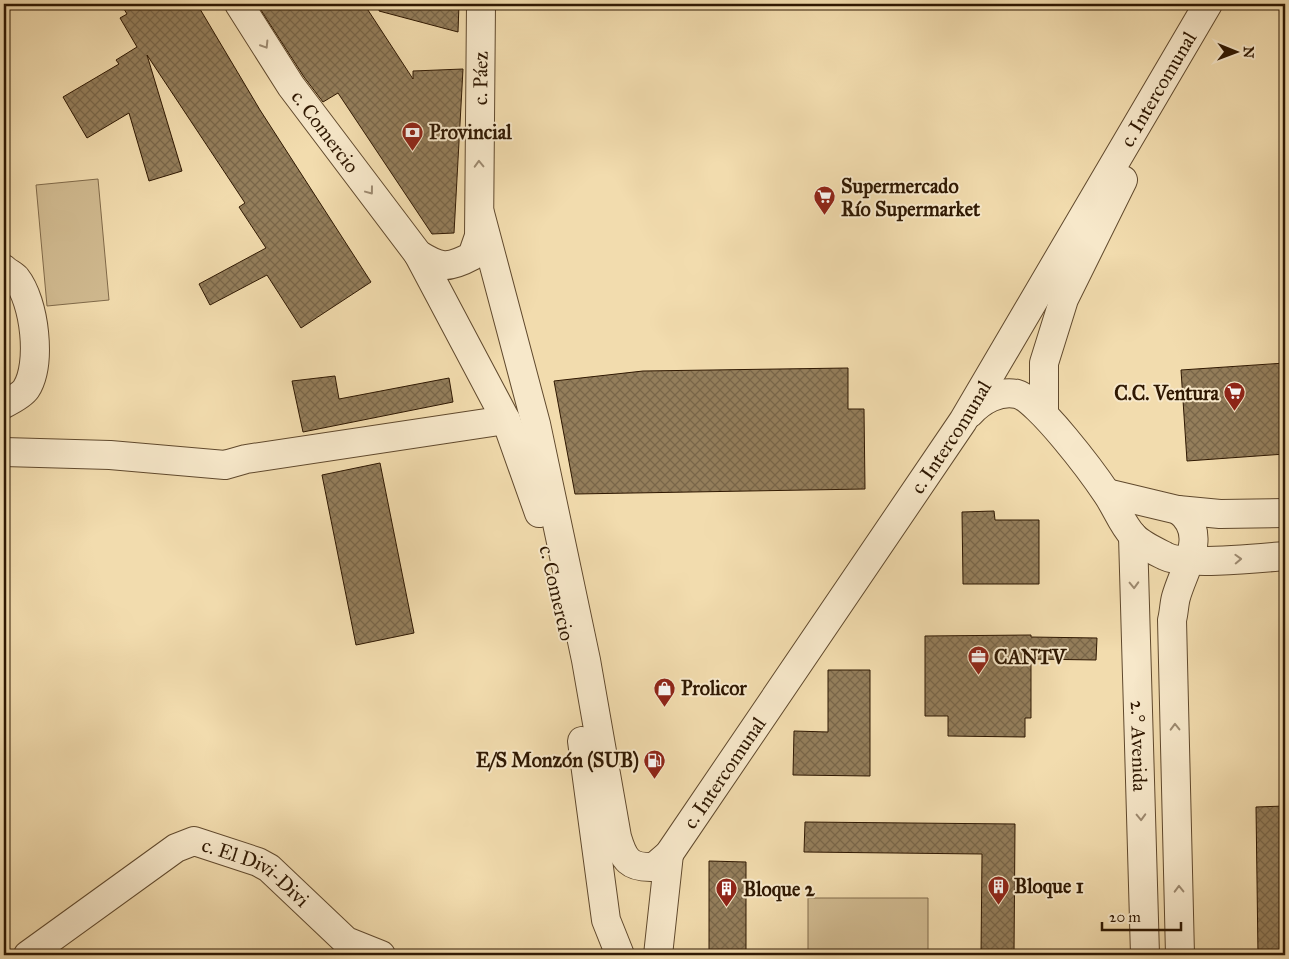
<svg xmlns="http://www.w3.org/2000/svg" width="1289" height="959" viewBox="0 0 1289 959" font-family="'IM FELL Great Primer',serif">
	<style>
		.green { fill: #d1bb91; stroke: #806a4a }
		.building { fill: url(#building-cross-hatch); stroke: #2f1802 }
		.lines { fill: none; stroke-linecap: round; stroke-linejoin: round }
		.minor-casing { stroke: #60492d; stroke-width: 30 }
		.minor { stroke: #f7e8ca; stroke-width: 28 }
		.oneway { stroke: #9d8a70 }
		.labels { text-anchor: middle; dominant-baseline: central; stroke-width: 4; stroke-linejoin: round; paint-order: stroke }
		.street-label { font-size: 20px; fill: #2f1802; stroke: #f7e8ca }
		.poi-label { font-size: 20px; font-weight: bold; fill: #2f1802; stroke: #f7e8ca; text-anchor: start }
	</style>
	<defs>
		<pattern id="building-cross-hatch" width="8" height="8" patternUnits="userSpaceOnUse" patternTransform="scale(1.25)"><rect width="8" height="8" fill="#947e5b"/><path d="M0 0l8 8M0 8l8-8" fill="none" stroke="#796649"/></pattern>
	</defs>
	<rect width="100%" height="100%" fill="#f2dcae"/>
	<filter id="stains"><feTurbulence type="fractalNoise" baseFrequency=".004" numOctaves="4"/><feColorMatrix values="0 0 0 0 .2 0 0 0 0 .09 0 0 0 0 .02 0 0 0 .5 -.17"/></filter>
	<radialGradient id="worn" r=".72"><stop offset=".6" stop-color="#630" stop-opacity="0"/><stop offset="1" stop-color="#630" stop-opacity=".3"/></radialGradient>
	<path class="green" d="M98 179 109 300 47 306 36 185Z
		M808 898H928V955H808Z"/>
	<path class="building" d="M121 4H197L260 110 371 282 301 328 267 275 210 305 199 284 266 248 239 207 245 203 147 55 182 171 149 181 129 113 87 138 63 97 119 64 116 60 137 47 120 18 127 14Z
		M257 4H364L413 79V71L463 69 454 233 432 234 338 93 323 102 304 77Z
		M380 4H459L458 32 379 11Z
		M1285 363V454L1187 461 1181 370Z
		M848 368V409H864L865 489 575 494 554 381 643 371Z
		M335 376 339 399 449 378 453 402 303 432 292 381Z
		M380 463 414 633 356 645 322 475Z
		M994 511 995 520H1039V584H963L962 512Z
		M1031 635V637L1097 638 1096 660 1031 659V718H1025V737L948 736V716H925V636Z
		M828 670H870V776L793 775 794 731 828 732Z
		M1285 806V955H1258L1256 807Z
		M805 822 1015 824 1014 955H981L982 854 804 852Z
		M709 861 746 862V955H709Z"/>
	<g class="lines">
		<defs>
			<g id="minor">
				<path id="s1" d="M239 4 291 86 418 254C440 268 448 269 472 256L479 236 481 4"/>
				<path id="s2" d="M480 213 536 424 586 660 617 837C624 860 629 868 654 867L669 854 963 421 1208 4"/>
				<path d="M418 254 506 420 539 513"/>
				<path d="M4 269C7 272 13 275 16 278 35 302 42 364 26 389 22 395 10 401 4 404"/>
				<path d="M970 413C981 401 999 390 1017 394 1038 399 1093 473 1107 494 1116 507 1122 524 1133 536 1140 544 1155 551 1165 556 1183 566 1262 558 1285 556"/>
				<path d="M1044 414V363L1064 299 1123 180"/>
				<path d="M4 452 110 455 225 465 246 459 506 420"/>
				<path d="M1107 493 1178 510 1220 514 1285 513"/>
				<path d="M1178 510C1210 533 1184 568 1176 597 1174 604 1174 613 1172 620L1180 955"/>
				<path id="s3" d="M1133 536 1145 955"/>
				<path d="M582 741 606 920 620 955"/>
				<path id="s4" d="M28 955 176 848 194 841 258 862 269 868 346 941 381 955"/>
				<path d="M658 955 669 854"/>
			</g>
		</defs>
		<use href="#minor" class="minor-casing"/>
		<use href="#minor" class="minor"/>
	</g>
	<defs><path id="oneway-chevron" d="M-2-3.5L2.5 0L-2 3.5" fill="none" stroke-width="1.6" stroke-linecap="round" stroke-linejoin="round" transform="scale(1.25)"/></defs>
	<g class="oneway">
		<use href="#oneway-chevron" transform="translate(265 45) rotate(58)"/>
		<use href="#oneway-chevron" transform="translate(479 164) rotate(-92)"/>
		<use href="#oneway-chevron" transform="translate(370 191) rotate(53)"/>
		<use href="#oneway-chevron" transform="translate(1238 559) rotate(-2)"/>
		<use href="#oneway-chevron" transform="translate(1134 585) rotate(88)"/>
		<use href="#oneway-chevron" transform="translate(1175 727) rotate(-91)"/>
		<use href="#oneway-chevron" transform="translate(1141 817) rotate(88)"/>
		<use href="#oneway-chevron" transform="translate(1179 889) rotate(-91)"/>
	</g>
	<defs>
		<symbol id="bank-pin" viewBox="-11 -11 22 30"><path d="M0 17L-7.5 6A9.5 9.5 0 1 1 7.5 6Z" fill="#8f2418" stroke="#f7e8ca"/><path d="M-6-4H6V4H-6ZM0-2.3a2.3 2.3 0 1 0 0 4.6a2.3 2.3 0 1 0 0-4.6Z" fill="#fff"/></symbol>
		<symbol id="supermarket-pin" viewBox="-11 -11 22 30"><path d="M0 17L-7.5 6A9.5 9.5 0 1 1 7.5 6Z" fill="#8f2418" stroke="#f7e8ca"/><path d="M-6-5.5h2.5l.6 2H6L4.5 2H-2.5L-4.4-4H-6ZM-1.5 3.2a1.3 1.3 0 1 0 .1 0ZM3 3.2a1.3 1.3 0 1 0 .1 0Z" fill="#fff"/></symbol>
		<symbol id="office-pin" viewBox="-11 -11 22 30"><path d="M0 17L-7.5 6A9.5 9.5 0 1 1 7.5 6Z" fill="#8f2418" stroke="#f7e8ca"/><path d="M-6-3h4V-5.5h4V-3h4V5H-6ZM-1-4.5V-3h2v-1.5ZM-6 0V1H6V0Z" fill="#fff"/></symbol>
		<symbol id="shop-pin" viewBox="-11 -11 22 30"><path d="M0 17L-7.5 6A9.5 9.5 0 1 1 7.5 6Z" fill="#8f2418" stroke="#f7e8ca"/><path d="M-5-2.5h2.3a2.7 3.5 0 0 1 5.4 0H5L5.5 6h-11ZM-1.5-2.5h3a1.5 2.3 0 0 0-3 0Z" fill="#fff"/></symbol>
		<symbol id="fuel-pin" viewBox="-11 -11 22 30"><path d="M0 17L-7.5 6A9.5 9.5 0 1 1 7.5 6Z" fill="#8f2418" stroke="#f7e8ca"/><path d="M-5.5-6h7V0h2V4h1.3V-2.5L3-4.5l.8-.8L6-3V5H2.5V1h-1V6h-7ZM-4.2-4.7v3.2H.2V-4.7Z" fill="#fff"/></symbol>
		<symbol id="building-pin" viewBox="-11 -11 22 30"><path d="M0 17L-7.5 6A9.5 9.5 0 1 1 7.5 6Z" fill="#8f2418" stroke="#f7e8ca"/><path d="M-4-6H4V6H1V3H-1V6H-4ZM-2.5-4.3h1.7v1.8h-1.7ZM.8-4.3h1.7v1.8H.8ZM-2.5-1h1.7V.8h-1.7ZM.8-1h1.7V.8H.8Z" fill="#fff"/></symbol>
	</defs>
	<g fill-rule="evenodd">
		<use href="#bank-pin" x="400" y="120" width="25" height="34"/>
		<use href="#supermarket-pin" x="812" y="184" width="25" height="34"/>
		<use href="#supermarket-pin" x="1222" y="380" width="25" height="34"/>
		<use href="#office-pin" x="966" y="644" width="25" height="34"/>
		<use href="#shop-pin" x="652" y="676" width="25" height="34"/>
		<use href="#fuel-pin" x="642" y="748" width="25" height="34"/>
		<use href="#building-pin" x="986" y="874" width="25" height="34"/>
		<use href="#building-pin" x="714" y="876" width="25" height="34"/>
	</g>
	<g class="labels">
		<g class="street-label">
			<text stroke="none"><textPath href="#s1" startOffset="545">c. Páez</textPath></text>
			<text stroke="none"><textPath href="#s2" startOffset="1621">c. Intercomunal</textPath></text>
			<text stroke="none"><textPath href="#s1" startOffset="154">c. Comercio</textPath></text>
			<text stroke="none"><textPath href="#s2" startOffset="1216">c. Intercomunal</textPath></text>
			<text transform="translate(557 593) rotate(77)">c. Comercio</text>
			<text stroke="none"><textPath href="#s3" startOffset="210">2.° Avenida</textPath></text>
			<text stroke="none"><textPath href="#s2" startOffset="811">c. Intercomunal</textPath></text>
			<text stroke="none"><textPath href="#s4" startOffset="272">c. El Divi-Divi</textPath></text>
		</g>
		<g class="poi-label">
			<text x="429" y="132">Provincial</text>
			<text x="841" y="186">Supermercado<tspan x="841" dy="23">Río Supermarket</tspan></text>
			<text x="1219" y="393" text-anchor="end">C.C. Ventura</text>
			<text x="994" y="657">CANTV</text>
			<text x="681" y="688">Prolicor</text>
			<text x="639" y="760" text-anchor="end">E/S Monzón (SUB)</text>
			<text x="1014" y="886">Bloque 1</text>
			<text x="743" y="889">Bloque 2</text>
		</g>
	</g>
	<rect width="1289" height="959" fill="none" stroke="#f2dcae" stroke-width="20"/>
	<rect x="5" y="5" width="1279" height="949" fill="none" stroke="#2f1802" stroke-width="2.5"/>
	<rect x="10" y="10" width="1269" height="939" fill="none" stroke="#2f1802"/>
	<g transform="translate(1236 52) rotate(91)" stroke="#f7e8ca" stroke-width="4" paint-order="stroke">
	<path d="M0-4L9 19L0 12L-9 19Z" fill="#2f1802"/>
	<text y="-8" font-size="14" font-weight="bold" text-anchor="middle" fill="#2f1802">N</text>
	</g>
	<path d="M1102 922v8h79v-8" fill="none" stroke="#2f1802" stroke-width="2.5"/>
	<text x="1109" y="922" font-size="15" fill="#2f1802" stroke="#f7e8ca" stroke-width="4" paint-order="stroke">20 m</text>
	<rect width="100%" height="100%" filter="url(#stains)"/>
	<rect width="100%" height="100%" fill="url(#worn)"/>
</svg>
